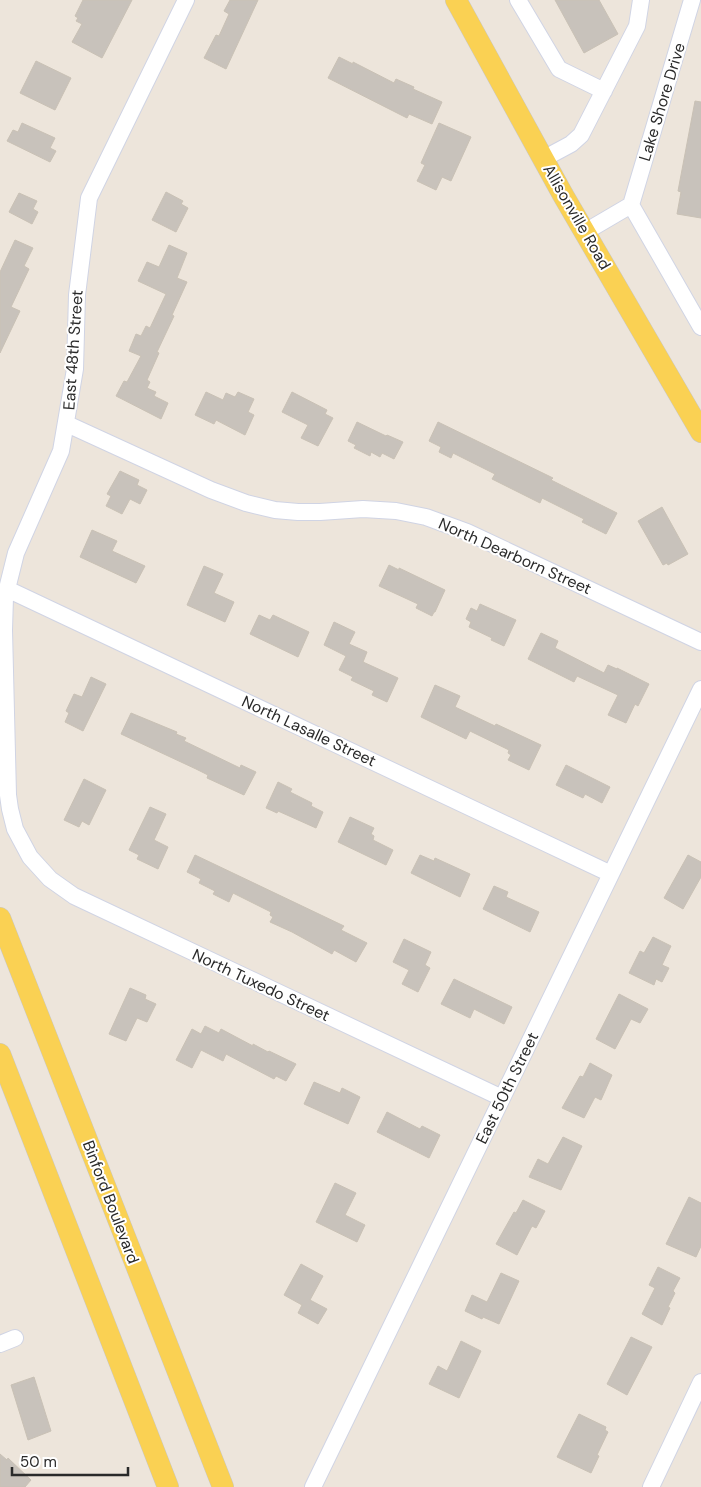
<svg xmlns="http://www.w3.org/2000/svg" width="701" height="1487" viewBox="0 0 701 1487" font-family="'DM Sans',sans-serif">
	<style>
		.building { fill: #c8c2bb; stroke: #c9c1b5 }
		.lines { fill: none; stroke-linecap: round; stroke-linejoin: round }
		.minor-casing { stroke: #d0d4e4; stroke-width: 18 }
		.major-casing { stroke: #c8c8c8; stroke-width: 22 }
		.minor { stroke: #fff; stroke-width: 16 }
		.major { stroke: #fad153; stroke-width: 21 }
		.labels { text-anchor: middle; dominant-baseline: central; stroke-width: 4; stroke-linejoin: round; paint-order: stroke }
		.street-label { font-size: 16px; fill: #2a2a2a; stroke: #fff }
	</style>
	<rect width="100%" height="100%" fill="#ede5db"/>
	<path class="building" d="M83 0H132L102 58 72 42 82 24 76 21 78 18 75 16Z
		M230 0H258L226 69 204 58 216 35 219 36 229 14 224 11Z
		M555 0H599L618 34 584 53Z
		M339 57 353 64V62L394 83 396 79 414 87 413 89 442 102 432 124 409 114 407 118 328 78Z
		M36 61 71 78 55 110 20 93Z
		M695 101 701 102V218L677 214 681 192 678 191Z
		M22 123 55 138 50 148 56 151 50 162 7 141 13 130 18 132Z
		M439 123 471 137 451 181 442 177 436 190 417 181 425 165 421 163Z
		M166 192 183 201 181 204 188 208 176 232 152 220Z
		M19 193 37 201 33 209 38 212 32 224 9 212Z
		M15 240 33 248 24 266 29 269 11 307 20 311 0 353V272Z
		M169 245 187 253 177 278 187 282 172 315 174 316 157 352 159 353 147 380 150 382 147 388 156 392 154 396 168 403 161 419 116 396 124 381 127 382 141 356 129 351 136 334 141 336 146 326 150 328 166 294 138 281 147 262 159 267Z
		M206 392 223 400 226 393 235 397 238 392 254 399 248 412 254 415 245 435 216 420 214 424 195 415Z
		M292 392 327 410 325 414 333 418 318 446 301 438 308 425 282 412Z
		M357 422 386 436 387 435 403 442 394 459 382 453 380 457 371 452 370 456 354 448 356 445 348 441Z
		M438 422 553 478 551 480 617 513 606 534 582 522 584 519 542 498 540 503 492 479 495 474 453 453 451 458 439 452 441 447 429 441Z
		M120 471 139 480 137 485 147 490 140 504 130 499 122 514 106 506 111 496 107 494Z
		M662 507 688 554 668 565 667 563 663 565 638 521Z
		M92 530 117 541 112 551 145 566 136 583 80 557Z
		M389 565 399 570V568L445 590 435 612H434L432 616 416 608 418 604 379 586Z
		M204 566 223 574 214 593 234 602 225 622 187 605Z
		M480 604 516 620 504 646 491 640 492 638 469 627 471 622 466 619 471 608 477 611Z
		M259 615 270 620 273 615 309 632 298 657 250 634Z
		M334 622 355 632 349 644 367 652 363 662 398 678 387 702 372 695 374 691 351 680 353 677 339 670 346 656 324 645Z
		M541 633 558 641 555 648 604 673 608 665 617 669V668L649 684 638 706 635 704 626 723 608 715 618 695 577 676 574 682 528 659Z
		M91 677 106 684 83 731 65 722 69 713 66 711 74 694 82 697Z
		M435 685 460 696 455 707 495 726 496 724 541 745 529 770 508 760 511 755 508 753 509 750 470 731 466 739 421 717Z
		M131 713 177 732 176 734 186 738 184 741 240 768 241 765 256 772 244 795 207 778 208 775 196 769 121 734Z
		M566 765 610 787 602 803 585 794 583 798 556 785Z
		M84 779 106 790 89 825 82 821 79 827 64 820Z
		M278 782 292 789 290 792 312 803 311 806 323 812 316 828 278 811 277 813 266 808Z
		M150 807 166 814 154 840 168 847 158 869 137 859 139 855 129 850Z
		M350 817 374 828 371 834 374 836 373 840 393 850 386 865 338 842Z
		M195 855 344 926 341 930 367 943 356 962 334 950 332 954 292 932 270 922 273 917 270 915 271 912 233 893 229 902 213 894 215 891 199 883 201 879 187 872Z
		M420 855 434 861 435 858 470 874 460 897 411 873Z
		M688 855 701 862V877L683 909 664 898Z
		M494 886 508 892 506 897 539 912 530 932 483 909Z
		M653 937 671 946 662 965 669 968 662 982 656 979 654 985 629 973 640 951 644 953Z
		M404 939 431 952 425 965 430 968 418 992 402 984 409 970 393 962Z
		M454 979 512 1007 504 1024 474 1009 470 1018 441 1004Z
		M130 988 146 995 145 999 156 1004 147 1022 137 1018 126 1041 109 1034Z
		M619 994 648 1009 640 1023 631 1019 615 1049 596 1039Z
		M205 1026 219 1033 221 1029 253 1046V1044L268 1052 269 1051 296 1064 286 1081 276 1076 274 1079 226 1054 223 1061 201 1050 192 1068 176 1060 192 1029 201 1034Z
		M590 1063 612 1075 601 1100 595 1097 584 1118 562 1108 580 1076 583 1077Z
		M314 1082 340 1093 342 1088 360 1097 348 1124 304 1104Z
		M387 1112 420 1129 422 1126 440 1135 429 1158 377 1132Z
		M563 1137 582 1146 561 1190 529 1177 538 1159 548 1164Z
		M335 1183 356 1193 345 1215 365 1225 357 1242 316 1222Z
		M689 1197 701 1203V1246L696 1257 666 1244Z
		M523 1200 545 1211 536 1228 532 1226 517 1255 496 1244 514 1212 516 1213Z
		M301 1264 323 1276 310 1300 327 1309 318 1324 298 1313 302 1305 284 1295Z
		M658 1267 680 1278 673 1291 675 1293 668 1307 670 1308 662 1325 642 1314 655 1288 649 1285Z
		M501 1273 519 1281 499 1324 483 1317 482 1319 465 1311 472 1295 487 1302Z
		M631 1337 652 1347 627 1395 607 1384Z
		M461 1341 481 1351 459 1398 429 1384 438 1366 447 1371Z
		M34 1377 51 1431 28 1440 11 1385Z
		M579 1414 606 1427 605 1430 608 1432 597 1455 599 1456 591 1473 557 1457Z
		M0 1454 7 1460 8 1458 31 1480 25 1487H0Z"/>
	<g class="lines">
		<defs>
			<path id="minor" d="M186 0 89 198 77 295 75 369 61 451 16 553 5 597 4 630 8 795 10 809 15 829 30 857 50 879 74 896 502 1098
				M518 0 559 69 604 91
				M543 159 571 144 581 135 637 26 641 0
				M631 205 692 0
				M631 205 701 327
				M585 232 631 205
				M67 424 211 490 246 503 275 510 298 512H320L363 509 396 511 426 517 467 532 701 642
				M7 589 611 874
				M0 1344 15 1338
				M313 1487 701 689
				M651 1487 701 1382"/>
			<path id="major" d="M456 0 563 195 701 432
				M0 918 223 1487
				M0 1054 168 1487"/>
		</defs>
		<use href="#minor" class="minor-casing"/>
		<use href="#major" class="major-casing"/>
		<use href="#minor" class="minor"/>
		<use href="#major" class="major"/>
	</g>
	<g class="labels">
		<g class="street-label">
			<text transform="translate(662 102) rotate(-73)">Lake Shore Drive</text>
			<text transform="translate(577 217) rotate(60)">Allisonville Road</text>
			<text transform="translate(73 350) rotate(-86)">East 48th Street</text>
			<text transform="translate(515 556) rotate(24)">North Dearborn Street</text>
			<text transform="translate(309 731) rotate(25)">North Lasalle Street</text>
			<text transform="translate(261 985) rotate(25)">North Tuxedo Street</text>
			<text transform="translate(507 1088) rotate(-64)">East 50th Street</text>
			<text transform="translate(111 1202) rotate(69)">Binford Boulevard</text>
		</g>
	</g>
	<path d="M12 1467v8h116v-8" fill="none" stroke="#2a2a2a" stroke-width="2.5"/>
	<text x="20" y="1467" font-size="15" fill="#2a2a2a" stroke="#ffffff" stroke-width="4" paint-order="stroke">50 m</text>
</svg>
